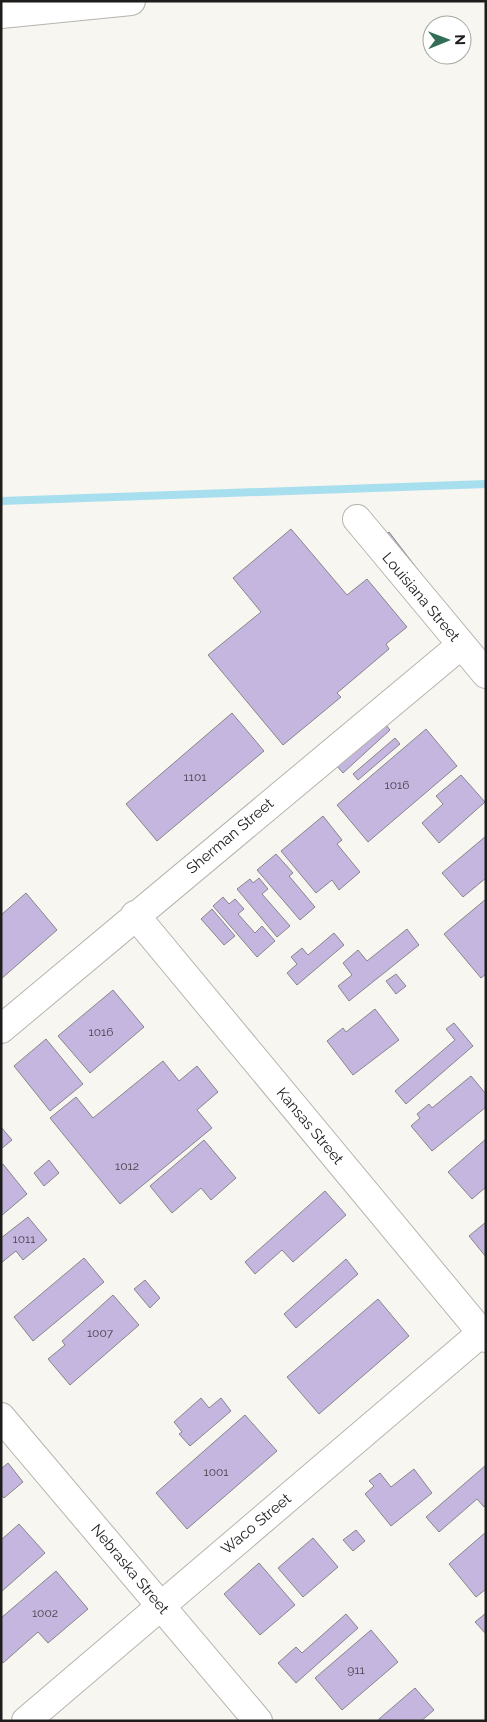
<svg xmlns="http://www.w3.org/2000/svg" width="487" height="1722" viewBox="0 0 487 1722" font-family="Raleway,sans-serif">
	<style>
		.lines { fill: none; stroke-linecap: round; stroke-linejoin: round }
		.stream { stroke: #a8dfef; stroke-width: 8 }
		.building { fill: #c5b6e0; stroke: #87868b }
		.minor-casing { stroke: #b6b4af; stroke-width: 30 }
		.minor { stroke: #fff; stroke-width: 28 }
		.labels { text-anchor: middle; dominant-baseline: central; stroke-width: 4.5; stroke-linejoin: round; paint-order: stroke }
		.number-label { font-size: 12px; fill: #48434c }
		.street-label { font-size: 15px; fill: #1e1d1b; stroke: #fff }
	</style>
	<rect width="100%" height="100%" fill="#f8f6f0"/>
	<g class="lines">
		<path class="stream" d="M1 501 486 484"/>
	</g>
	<path class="building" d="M291 529 347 595 367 579 407 627 386 644 389 649 337 693 341 697 283 745 208 655 261 612 233 578Z
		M389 532 425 579 419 584 382 537Z
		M232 713 264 751 157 841 126 804Z
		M383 721 390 730 343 773 335 764Z
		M426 729 457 766 368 842 337 805Z
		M395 738 400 744 358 780 353 774Z
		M461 775 485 802 439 843 422 823 443 804 436 796Z
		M323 816 342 840 337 844 360 872 339 890 332 880 316 893 281 851Z
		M486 836V878L463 897 442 873Z
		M276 854 293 873 289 876 315 907 300 920 257 870Z
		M259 878 268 889 262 894 290 926 277 937 237 889 250 879 253 883Z
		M26 893 57 930 1 979V915Z
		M223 897 229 904 235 899 244 909 238 914 255 933 262 926 275 941 257 957 213 906Z
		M486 899V974L481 978 444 934Z
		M212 909 235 936 224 945 201 919Z
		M407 929 419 945 349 1001 338 986 352 975 343 963 358 950 367 961Z
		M334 933 344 945 297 985 287 973 297 964 291 957 302 948 308 955Z
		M396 974 406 986 396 994 386 981Z
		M113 990 144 1027 90 1073 58 1036Z
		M375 1009 399 1040 353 1075 327 1041 343 1028 346 1032Z
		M454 1023 473 1046 406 1104 395 1091 455 1040 446 1029Z
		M46 1039 83 1084 50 1111 14 1066Z
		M163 1061 179 1081 197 1066 218 1092 197 1110 212 1128 120 1204 50 1118 76 1097 93 1118Z
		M471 1076 486 1094V1107L432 1151 411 1126 420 1118 417 1114 429 1104 432 1108Z
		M1 1127 12 1140 1 1149Z
		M486 1139V1187L472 1199 448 1172Z
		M204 1140 236 1178 211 1200 201 1188 172 1213 150 1186Z
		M49 1160 59 1173 44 1186 34 1173Z
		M3 1164 27 1194 1 1216V1165Z
		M325 1191 346 1215 293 1262 282 1250 255 1274 245 1262Z
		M28 1217 47 1240 23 1260 16 1251 1 1263V1238Z
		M486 1222V1257L469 1236Z
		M84 1258 104 1282 33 1341 14 1317Z
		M346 1259 358 1274 296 1328 284 1314Z
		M145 1280 160 1298 150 1308 134 1289Z
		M113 1295 139 1325 70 1385 48 1359 65 1345 62 1341Z
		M378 1299 409 1336 319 1414 287 1377Z
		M201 1398 209 1408 221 1398 231 1411 190 1446 179 1434 182 1432 174 1422Z
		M245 1415 277 1451 187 1529 156 1493Z
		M8 1463 23 1482 4 1498 1 1495V1469Z
		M486 1465V1505L484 1507 477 1499 439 1532 426 1517Z
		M414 1469 432 1493 391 1526 365 1494 374 1486 369 1481 380 1473 391 1487Z
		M19 1524 45 1553 1 1592V1540Z
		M356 1530 365 1541 353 1551 343 1540Z
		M486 1532V1589L476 1597 449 1564Z
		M313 1538 338 1567 303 1597 278 1568Z
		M259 1563 295 1605 260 1635 224 1594Z
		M56 1571 88 1609 48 1643 38 1632 3 1663 1 1661V1618Z
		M486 1613V1634L475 1622Z
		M346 1614 358 1628 296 1683 278 1663 296 1647 302 1653Z
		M371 1630 398 1662 342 1710 315 1678Z
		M415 1688 434 1710 421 1721H380L379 1719Z"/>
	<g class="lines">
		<defs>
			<path id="minor" d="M1 14 131 1
				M357 519 486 674
				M135 915 486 1338
				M1 1029 461 645
				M1 1417 258 1721
				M26 1721 486 1329"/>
		</defs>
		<use href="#minor" class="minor-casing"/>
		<use href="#minor" class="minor"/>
	</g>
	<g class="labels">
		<g class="number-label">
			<text x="195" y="777">1101</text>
			<text x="397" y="785">1016</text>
			<text x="101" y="1032">1016</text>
			<text x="127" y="1166">1012</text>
			<text x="24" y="1239">1011</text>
			<text x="100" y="1333">1007</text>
			<text x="216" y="1472">1001</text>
			<text x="45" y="1613">1002</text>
			<text x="356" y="1670">911</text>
		</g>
		<g class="street-label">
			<text transform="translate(421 597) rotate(50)">Louisiana Street</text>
			<text transform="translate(230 836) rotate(-40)">Sherman Street</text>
			<text transform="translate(310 1126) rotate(50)">Kansas Street</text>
			<text transform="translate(256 1524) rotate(-40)">Waco Street</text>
			<text transform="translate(130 1569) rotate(50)">Nebraska Street</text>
		</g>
	</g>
	<rect width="487" height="1722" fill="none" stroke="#1e1d1b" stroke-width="5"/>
	<g transform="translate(447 40) rotate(89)"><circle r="24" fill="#ffffff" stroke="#a5a5a4"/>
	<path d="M0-4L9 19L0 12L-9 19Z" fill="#316d57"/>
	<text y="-8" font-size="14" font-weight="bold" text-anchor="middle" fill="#1e1d1b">N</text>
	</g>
</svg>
